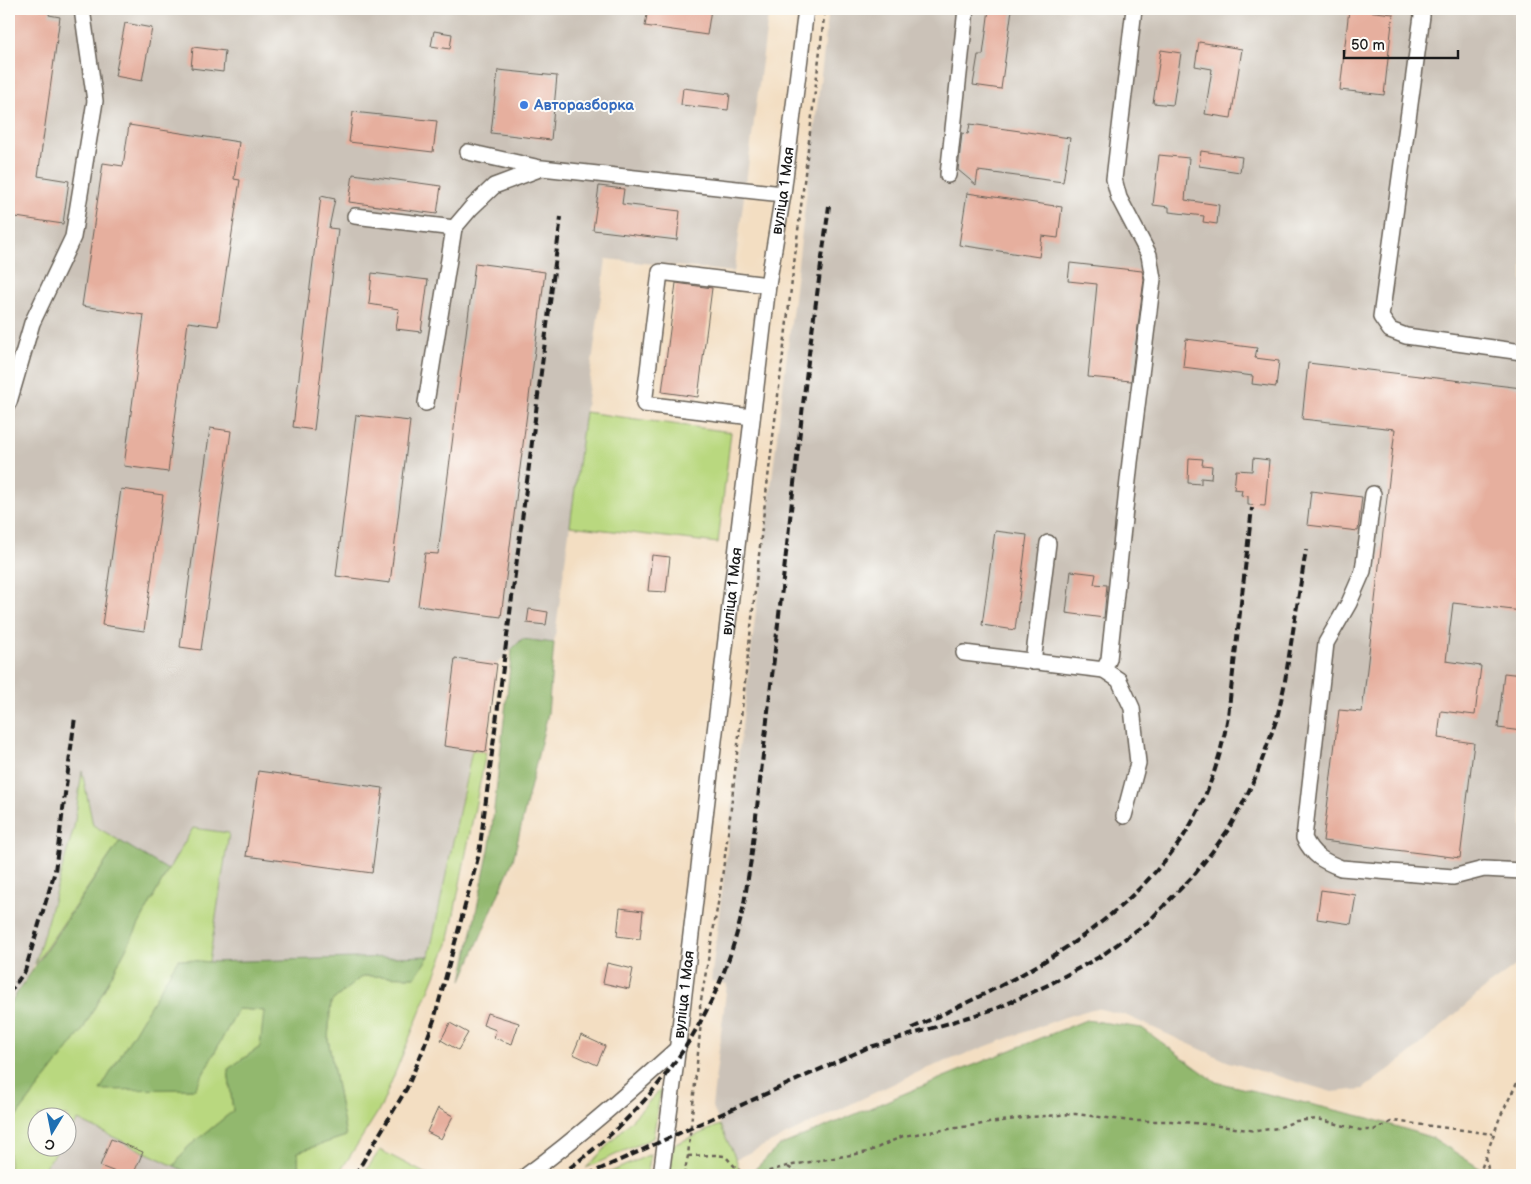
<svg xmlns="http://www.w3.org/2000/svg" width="1531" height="1184" viewBox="0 0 1531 1184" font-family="'Balsamiq Sans',sans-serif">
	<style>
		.industrial { fill: #cbc2b8 }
		.green { fill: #b9d87f; stroke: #6a7a4e }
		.forest { fill: #92b86e; stroke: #576a45 }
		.building { fill: #e6af9e }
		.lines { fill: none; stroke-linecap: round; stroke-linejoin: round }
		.minor-casing { stroke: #676056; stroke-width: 18 }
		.path { stroke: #676056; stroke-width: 2.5; stroke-dasharray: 4 4; stroke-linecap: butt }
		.minor { stroke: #fff; stroke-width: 15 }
		.rail { stroke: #1c1c1c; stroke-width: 4; stroke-dasharray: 8 4; stroke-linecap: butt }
		.shop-dot { fill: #3f7fe0; stroke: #fdfcf7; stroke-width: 2 }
		.labels { text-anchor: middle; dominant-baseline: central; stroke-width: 4; stroke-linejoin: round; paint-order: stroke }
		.shop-label { font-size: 15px; font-weight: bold; fill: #366cbe; stroke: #fdfcf7; text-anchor: start }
		.street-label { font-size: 15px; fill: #1c1c1c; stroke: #fdfcf7 }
	</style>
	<rect width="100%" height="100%" fill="#fdfcf7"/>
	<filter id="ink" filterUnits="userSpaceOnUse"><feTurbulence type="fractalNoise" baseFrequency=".02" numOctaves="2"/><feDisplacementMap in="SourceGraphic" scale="10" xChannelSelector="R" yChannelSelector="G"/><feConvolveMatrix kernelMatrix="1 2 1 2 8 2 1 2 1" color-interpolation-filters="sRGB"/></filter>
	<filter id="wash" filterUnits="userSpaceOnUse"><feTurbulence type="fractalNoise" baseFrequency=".0096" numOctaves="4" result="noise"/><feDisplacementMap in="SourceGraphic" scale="20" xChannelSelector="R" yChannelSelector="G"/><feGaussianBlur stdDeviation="1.12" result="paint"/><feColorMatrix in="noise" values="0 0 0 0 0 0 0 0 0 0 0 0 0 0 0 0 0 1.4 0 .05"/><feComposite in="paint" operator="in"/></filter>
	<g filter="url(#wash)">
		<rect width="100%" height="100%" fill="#f3dec2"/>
		<path class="industrial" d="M9 9H769L734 272 606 259 554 643 522 639 497 664 486 752 471 750 429 956 209 962 229 833 193 828 168 870 93 825 82 773 74 827 35 964 9 1005Z
			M829 9H1522V961L1485 988 1411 1053 1363 1089 1332 1092 1229 1062 1125 1015 1096 1008 1065 1017 920 1071 736 1159 712 1106 727 984 711 981Z
			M78 1120 194 1175H39L60 1147 68 1146V1135Z"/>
		<path class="green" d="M585 412 731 432 718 543 570 526Z
			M472 750 486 752 448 944 381 1107 338 1175H299L298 1152 346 1136 328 1039 331 1002 362 976 415 977 429 956Z
			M82 771 93 825 120 841 35 964 74 827Z
			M193 828 229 833 209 962 178 959 101 1089H195L238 1009 265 1011 260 1047 228 1069 233 1111 188 1147 174 1166 78 1120 68 1135V1116H38V1146L60 1147 39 1175H9V1126L82 1031 168 870Z
			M661 1089 653 1138 586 1168Z
			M720 1125 736 1159 741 1175H670L673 1145Z
			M380 1150 428 1175H363Z
			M651 1154 647 1175H604Z"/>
		<path class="forest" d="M522 639 554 643 548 713 513 860 462 980 490 845 512 649Z
			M120 841 168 870 82 1031 9 1126V1005Z
			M429 956 415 977 362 976 331 1002 328 1039 346 1136 298 1152 299 1175H194L174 1166 188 1147 233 1111 228 1069 260 1047 264 1011 238 1009 195 1089 100 1090 178 959 209 962Z
			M1086 1020 1142 1028 1216 1082 1369 1118 1433 1138 1490 1175H753L756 1168 779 1146 944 1077Z"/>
		<g id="blocks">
			<path class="building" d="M9 9H50L49 15 60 17 38 176 69 181 63 224 9 216Z
				M648 9H711L707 35 645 26Z
				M989 9H1012L1001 89 973 85 978 55H983Z
				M1349 9 1393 14 1384 95 1340 90Z
				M125 23 152 28 142 81 115 76Z
				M434 31 452 34 450 49 431 46Z
				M1199 42 1242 49 1231 118 1205 114 1212 69 1195 66Z
				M193 47 225 51 223 72 191 68Z
				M1161 50 1181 53 1173 105 1153 103Z
				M498 70 557 76 551 140 491 133Z
				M683 88 730 94 728 110 681 105Z
				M353 112 437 121 433 152 349 142Z
				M970 124 1070 138 1063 182 978 171 976 185 958 170 962 133 968 134Z
				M129 125 239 142 234 179 240 180 218 326 188 322 168 472 124 466 144 315 82 306 103 163 123 166Z
				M1201 151 1242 157 1240 172 1199 166Z
				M1159 155 1189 158 1185 200 1219 205 1217 224 1203 222 1204 216 1169 212V207L1153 205Z
				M353 174 441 186 437 214 349 202Z
				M599 186 624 189 622 204 680 211 677 240 593 230Z
				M967 193 1062 207 1058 238 1042 236 1039 257 959 245Z
				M321 196 335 199 329 228 338 229 314 430 293 427Z
				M475 263 545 272 501 617 418 606 425 553 438 554Z
				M1070 263 1142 271 1144 279 1131 381 1088 377 1097 284 1068 281Z
				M372 273 428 280 421 332 396 329 399 309 369 304Z
				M676 283 712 288 698 397 662 392Z
				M1186 339 1257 348 1255 358 1279 361 1276 387 1252 384 1253 376 1183 367Z
				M1308 363 1522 388V611L1453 603 1446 661 1481 666 1475 715 1441 711 1438 738 1474 743 1460 858 1323 841 1339 710 1362 712 1395 429 1302 419Z
				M356 415 410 421 390 583 336 576Z
				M210 428 231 431 201 650 180 647Z
				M1189 458 1203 459 1202 465 1212 466 1211 479 1201 478V484L1188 483Z
				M1253 458 1269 460 1265 506 1248 505V496L1241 495 1242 490 1234 489 1236 470 1252 471Z
				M121 489 163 495 144 631 102 625Z
				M1311 491 1362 497 1358 531 1307 525Z
				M995 531 1027 535 1015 630 982 625Z
				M652 555 670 557 666 592 648 591Z
				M1071 571 1096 574 1094 584 1107 585 1104 618 1066 613Z
				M529 609 548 612 546 625 527 623Z
				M455 658 497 664 486 752 444 746Z
				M1504 673 1522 675V731L1498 728Z
				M258 771 383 788 372 873 246 856Z
				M1321 890 1356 895 1351 924 1317 919Z
				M620 908 643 911 640 939 617 936Z
				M607 963 633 969 629 989 603 983Z
				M487 1013 519 1023 512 1044 494 1038 496 1030 483 1025Z
				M450 1023 468 1033 458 1050 441 1040Z
				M581 1035 605 1046 597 1065 573 1054Z
				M438 1108 453 1116 441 1139 427 1132Z
				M111 1139 143 1152 133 1175H123L100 1166Z"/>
		</g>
	</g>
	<g filter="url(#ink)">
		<use href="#blocks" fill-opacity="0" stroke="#676056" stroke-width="1"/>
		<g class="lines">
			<defs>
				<g id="minor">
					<path d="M1421 9 1422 16 1381 317 1390 330 1406 336 1522 352"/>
					<path d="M468 152 540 168"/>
					<path d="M948 175 966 9"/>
					<path d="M355 216 454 228"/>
					<path d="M9 402 32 323 73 237 95 101 82 9"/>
					<path d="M426 403 454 228 471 208 494 186 542 168 783 194"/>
					<path d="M752 417 644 404 660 272 768 285"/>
					<path d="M1373 494 1363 571 1349 603 1326 643 1304 838C1313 856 1323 861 1341 868L1453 877 1484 869 1522 871"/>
					<path d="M964 653 1104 670 1109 659 1130 462 1153 279 1149 255 1119 198 1114 179 1134 9"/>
					<path d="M1033 662 1048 543"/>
					<path d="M1104 670 1119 680 1132 708 1138 763 1124 816"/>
					<path d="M527 1175C580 1136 629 1092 678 1048"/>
					<path id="s1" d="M661 1175 676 1061 768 285 783 194 806 9"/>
				</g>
			</defs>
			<use href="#minor" class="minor-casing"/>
			<path class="path" d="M688 1156 715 1155 725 1156 737 1169 745 1174 762 1173 787 1166 868 1152 903 1136 1029 1117 1075 1114 1132 1121H1171L1205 1124 1256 1131 1278 1128 1296 1121 1318 1119 1360 1130H1374L1393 1121 1493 1134
				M1486 1157 1489 1175
				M788 1167 801 1175
				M684 1175 688 1156 701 1022 700 1006 720 892 729 826 763 519 825 9
				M1479 1175 1500 1117 1522 1073"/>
			<use href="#minor" class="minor"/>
			<path class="rail" d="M9 993 25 971 55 871 75 717
				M912 1028C1001 988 1090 945 1156 871 1167 858 1179 845 1188 829 1209 794 1221 756 1228 716L1252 508
				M355 1175 407 1088 423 1050 434 1020 479 854 561 217
				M560 1175C653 1109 718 1021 743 909 746 893 748 876 751 860L808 361 829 206
				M587 1175 867 1048 998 1008 1050 984 1101 956 1148 922 1194 875 1212 852 1228 830 1243 803 1257 774 1277 718 1284 687 1306 550"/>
		</g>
	</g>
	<circle class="shop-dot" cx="524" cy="105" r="5"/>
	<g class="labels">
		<g class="shop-label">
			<text x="534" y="105">Авторазборка</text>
		</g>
		<g class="street-label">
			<text stroke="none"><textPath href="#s1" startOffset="992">вуліца 1 Мая</textPath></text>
			<text stroke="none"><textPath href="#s1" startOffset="588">вуліца 1 Мая</textPath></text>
			<text stroke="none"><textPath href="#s1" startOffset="182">вуліца 1 Мая</textPath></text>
		</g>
	</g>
	<rect width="1531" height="1184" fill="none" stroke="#fdfcf7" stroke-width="30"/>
	<g transform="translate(52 1132) rotate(190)"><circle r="24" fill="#fdfcf7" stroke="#a3a29f"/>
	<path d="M0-4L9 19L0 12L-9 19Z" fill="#1f6fb2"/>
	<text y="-8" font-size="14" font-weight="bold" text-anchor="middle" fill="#1c1c1c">С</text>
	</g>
	<path d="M1344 50v8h114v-8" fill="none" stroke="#1c1c1c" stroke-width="2.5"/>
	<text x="1351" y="50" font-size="15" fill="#1c1c1c" stroke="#fdfcf7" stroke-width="4" paint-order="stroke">50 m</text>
</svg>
